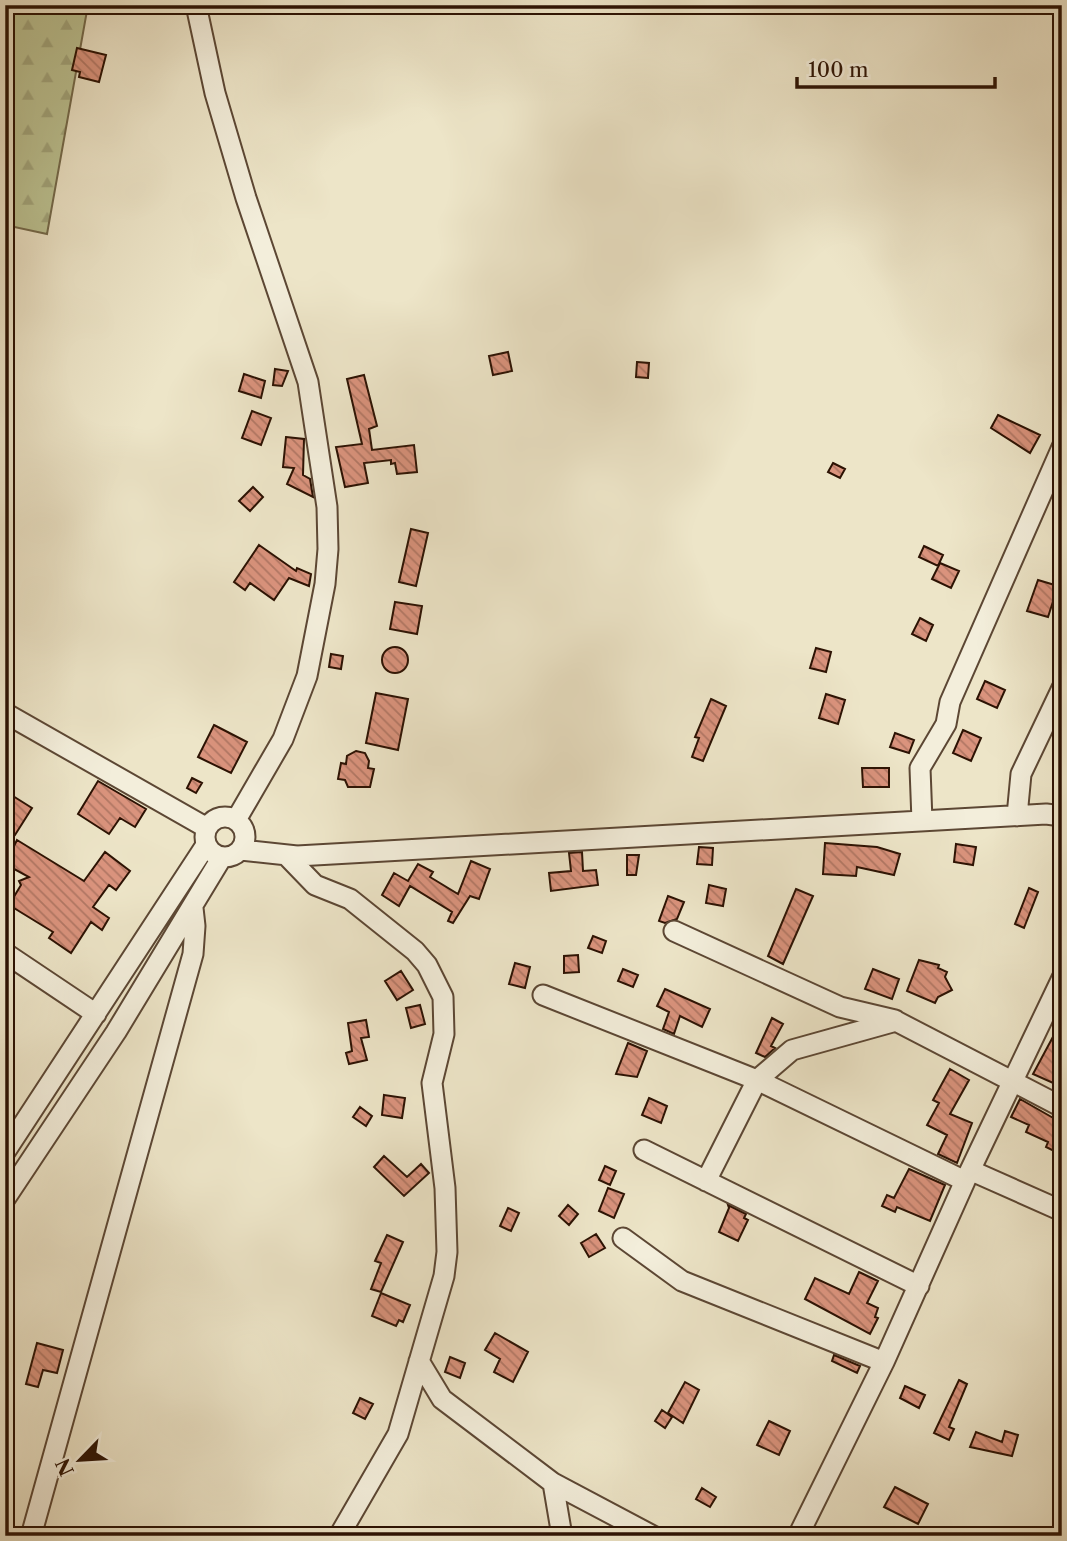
<svg xmlns="http://www.w3.org/2000/svg" width="1067" height="1541" viewBox="0 0 1067 1541" font-family="'Libre Caslon Text',serif">
	<style>
		.forest { fill: url(#forest-firs); stroke: #746a4b; stroke-width: 2 }
		.building { fill: url(#building-back-hatch); stroke: #2c1203; stroke-width: 2 }
		.lines { fill: none; stroke-linecap: round; stroke-linejoin: round }
		.minor-casing { stroke: #5c4734; stroke-width: 23 }
		.minor { stroke: #f3eedb; stroke-width: 19 }
	</style>
	<defs>
		<pattern id="forest-firs" width="22" height="20" patternUnits="userSpaceOnUse" patternTransform="scale(1.75)"><rect width="22" height="20" fill="#bcc393"/><path d="M5 1l3.5 6h-7zM16 11l3.5 6h-7z" fill="#a2a67d"/></pattern>
		<pattern id="building-back-hatch" width="6" height="6" patternUnits="userSpaceOnUse" patternTransform="scale(1.75)"><rect width="6" height="6" fill="#da937d"/><path d="M-1 5l2 2M0 0l6 6M5-1l2 2" fill="none" stroke="#b17764"/></pattern>
	</defs>
	<rect width="100%" height="100%" fill="#ede5c8"/>
	<filter id="stains"><feTurbulence type="fractalNoise" baseFrequency=".00286" numOctaves="4"/><feColorMatrix values="0 0 0 0 .2 0 0 0 0 .09 0 0 0 0 .02 0 0 0 .5 -.17"/></filter>
	<radialGradient id="worn" r=".72"><stop offset=".6" stop-color="#630" stop-opacity="0"/><stop offset="1" stop-color="#630" stop-opacity=".3"/></radialGradient>
	<path class="forest" d="M5 5H88L47 234 5 225Z"/>
	<path class="building" d="M77 48 106 55 99 82 79 77 80 72 72 70Z
		M508 352 512 371 493 375 489 356Z
		M637 362 649 363 648 378 636 377Z
		M275 369 288 371 282 386 273 385Z
		M244 374 265 381 261 398 239 391Z
		M364 375 377 426 369 429 372 450 414 445 417 472 397 474 395 463 391 464V460L364 463 368 483 345 487 336 447 362 444 347 379Z
		M252 411 271 418 261 445 242 438Z
		M998 415 1040 435 1030 453 991 428Z
		M286 437 304 439 303 475 310 479 313 497 287 484 294 468 283 467Z
		M833 463 845 469 840 478 828 472Z
		M253 487 263 497 250 511 239 501Z
		M411 529 428 533 416 586 399 582Z
		M259 545 296 571 297 568 311 574 309 586 289 578 274 600 250 583 245 590 234 582Z
		M924 546 943 555 938 566 919 557Z
		M940 563 959 571 951 588 932 579Z
		M1038 580 1058 586 1048 617 1027 611Z
		M395 602 422 606 417 634 390 629Z
		M920 618 933 625 926 641 912 634Z
		M382 660a13 13 0 1 1 26 0a13 13 0 1 1-26 0Z
		M816 648 831 652 826 672 810 668Z
		M331 654 343 656 341 669 329 667Z
		M985 681 1005 690 997 708 977 699Z
		M376 693 408 699 398 750 366 743Z
		M826 694 845 700 838 724 819 718Z
		M711 699 726 706 703 761 692 757 699 738 695 737Z
		M214 725 247 742 231 773 198 757Z
		M963 730 981 738 971 761 953 753Z
		M895 733 914 740 909 753 890 747Z
		M356 751 365 753 369 761 368 768 374 769 370 787H348L345 780 338 779 341 763 346 764 347 756Z
		M862 768H889V787H863Z
		M192 778 202 783 196 793 187 788Z
		M98 781 146 809 135 827 120 818 109 834 78 814Z
		M5 791 32 808 15 835 5 829Z
		M17 840 84 881 105 852 130 871 116 890 109 885 93 907 109 918 102 930 91 922 71 953 49 938 53 932 9 905 21 885 19 881 29 877 5 864Z
		M825 843 877 847 900 854 894 875 857 867 856 876 823 874Z
		M956 844 976 847 973 865 954 862Z
		M699 847 713 848 712 865 697 864Z
		M582 852 583 871 596 870 598 885 551 891 549 873 571 871 569 853Z
		M627 855H639L636 875H627Z
		M471 861 490 869 479 899 470 896 453 923 448 921 452 912 410 886 399 906 382 895 394 873 408 881 418 864 433 872 430 877 458 894Z
		M709 885 726 889 723 906 706 903Z
		M1029 888 1038 892 1024 928 1015 924Z
		M796 889 813 896 783 964 768 956Z
		M668 896 684 902 677 919 665 923 659 921Z
		M593 936 606 941 602 953 588 948Z
		M578 955 579 972 564 973V956Z
		M919 960 939 965 938 968 947 972 945 977 952 990 938 997 935 1003 907 991Z
		M515 963 530 967 525 988 509 984Z
		M623 969 638 975 633 987 618 981Z
		M873 969 899 979 892 999 865 989Z
		M401 971 413 990 397 1000 385 981Z
		M665 989 710 1009 702 1027 680 1016 674 1034 663 1029 669 1012 657 1006Z
		M420 1005 425 1024 411 1028 406 1008Z
		M772 1018 783 1024 771 1046 775 1048 765 1057 756 1053Z
		M366 1020 369 1037 361 1038 367 1060 349 1064 346 1053 352 1051 348 1023Z
		M1062 1020V1087L1033 1074Z
		M628 1043 647 1051 637 1077 616 1074Z
		M950 1069 969 1080 950 1114 972 1123 957 1163 938 1154 947 1135 927 1125 939 1103 933 1100Z
		M384 1095 405 1098 402 1118 382 1115Z
		M649 1098 667 1106 661 1123 642 1115Z
		M1020 1099 1062 1123V1155L1046 1147 1048 1142 1026 1132 1029 1125 1011 1117Z
		M360 1107 372 1116 366 1126 353 1117Z
		M384 1156 407 1177 421 1164 429 1173 404 1196 374 1167Z
		M605 1166 616 1171 610 1185 599 1180Z
		M909 1169 945 1185 930 1221 897 1207 895 1212 882 1206 887 1195 894 1198Z
		M608 1188 624 1194 614 1218 599 1211Z
		M568 1205 578 1214 569 1225 559 1216Z
		M728 1205 746 1214 744 1218 748 1220 738 1241 719 1232 729 1208Z
		M508 1208 519 1213 511 1231 500 1226Z
		M596 1234 605 1248 589 1257 581 1243Z
		M387 1235 403 1242 381 1292 371 1289 381 1263 375 1261Z
		M859 1272 878 1281 867 1303 878 1308 875 1317 878 1318 870 1334 805 1299 815 1278 849 1294Z
		M381 1293 410 1305 403 1322 399 1320 396 1326 372 1316Z
		M495 1333 528 1352 513 1382 494 1372 500 1359 485 1350Z
		M37 1343 63 1350 57 1373 43 1370 38 1387 26 1384Z
		M834 1355 860 1366 857 1373 832 1361Z
		M450 1357 465 1363 460 1378 445 1372Z
		M959 1380 967 1384 949 1427 954 1429 949 1440 934 1433Z
		M685 1382 699 1390 683 1423 668 1413Z
		M905 1386 925 1395 919 1408 900 1398Z
		M360 1398 373 1404 365 1419 353 1413Z
		M662 1410 672 1417 665 1428 655 1421Z
		M769 1421 790 1431 779 1455 757 1445Z
		M1005 1431 1018 1435 1012 1456 970 1447 976 1432 1002 1442Z
		M895 1487 928 1504 918 1524 884 1507Z
		M702 1488 716 1497 710 1507 696 1499Z"/>
	<g class="lines">
		<defs>
			<path id="minor" d="M196 5 215 93 246 198 308 382 327 507 328 549 325 584 307 676 283 739 236 820
				M5 713 207 828
				M1017 816 1021 774 1062 688
				M205 837a20 20 0 1 1 40 0a20 20 0 1 1-40 0Z
				M922 821 920 768 946 724 950 702 1062 447
				M241 850 297 856 1046 814 1062 816
				M287 856 315 885 350 899 415 951 427 965 443 997 444 1034 432 1083 445 1188 447 1252 444 1276 398 1434 339 1536
				M674 931 840 1007 895 1020
				M5 953 96 1014
				M543 995 757 1080 965 1181
				M644 1150 919 1286
				M5 1152 206 845
				M972 1171 1062 1211
				M706 1181 757 1080 792 1050 896 1021 1062 1107
				M5 1199 116 1032 222 857
				M623 1238 682 1281 884 1362
				M419 1361 442 1399 553 1483 653 1536
				M553 1483 562 1536
				M31 1536 193 954 195 926 193 908
				M798 1536 884 1362 965 1181 1062 978"/>
		</defs>
		<use href="#minor" class="minor-casing"/>
		<use href="#minor" class="minor"/>
	</g>
	<rect width="1067" height="1541" fill="none" stroke="#ede5c8" stroke-width="28"/>
	<rect x="7" y="7" width="1053" height="1527" fill="none" stroke="#2c1203" stroke-width="3.5"/>
	<rect x="14" y="14" width="1039" height="1513" fill="none" stroke="#2c1203" stroke-width="2"/>
	<g transform="translate(80 1460) rotate(245)" stroke="#f3eedb" stroke-width="5" paint-order="stroke">
	<path d="M0-5L12 26L0 18L-12 26Z" fill="#2c1203"/>
	<text y="-10" font-size="19" font-weight="bold" text-anchor="middle" fill="#2c1203">N</text>
	</g>
	<path d="M797 77v10h198v-10" fill="none" stroke="#2c1203" stroke-width="3.5"/>
	<text x="808" y="77" font-size="21" fill="#2c1203" stroke="#f3eedb" stroke-width="5" paint-order="stroke">100 m</text>
	<rect width="100%" height="100%" filter="url(#stains)"/>
	<rect width="100%" height="100%" fill="url(#worn)"/>
</svg>
